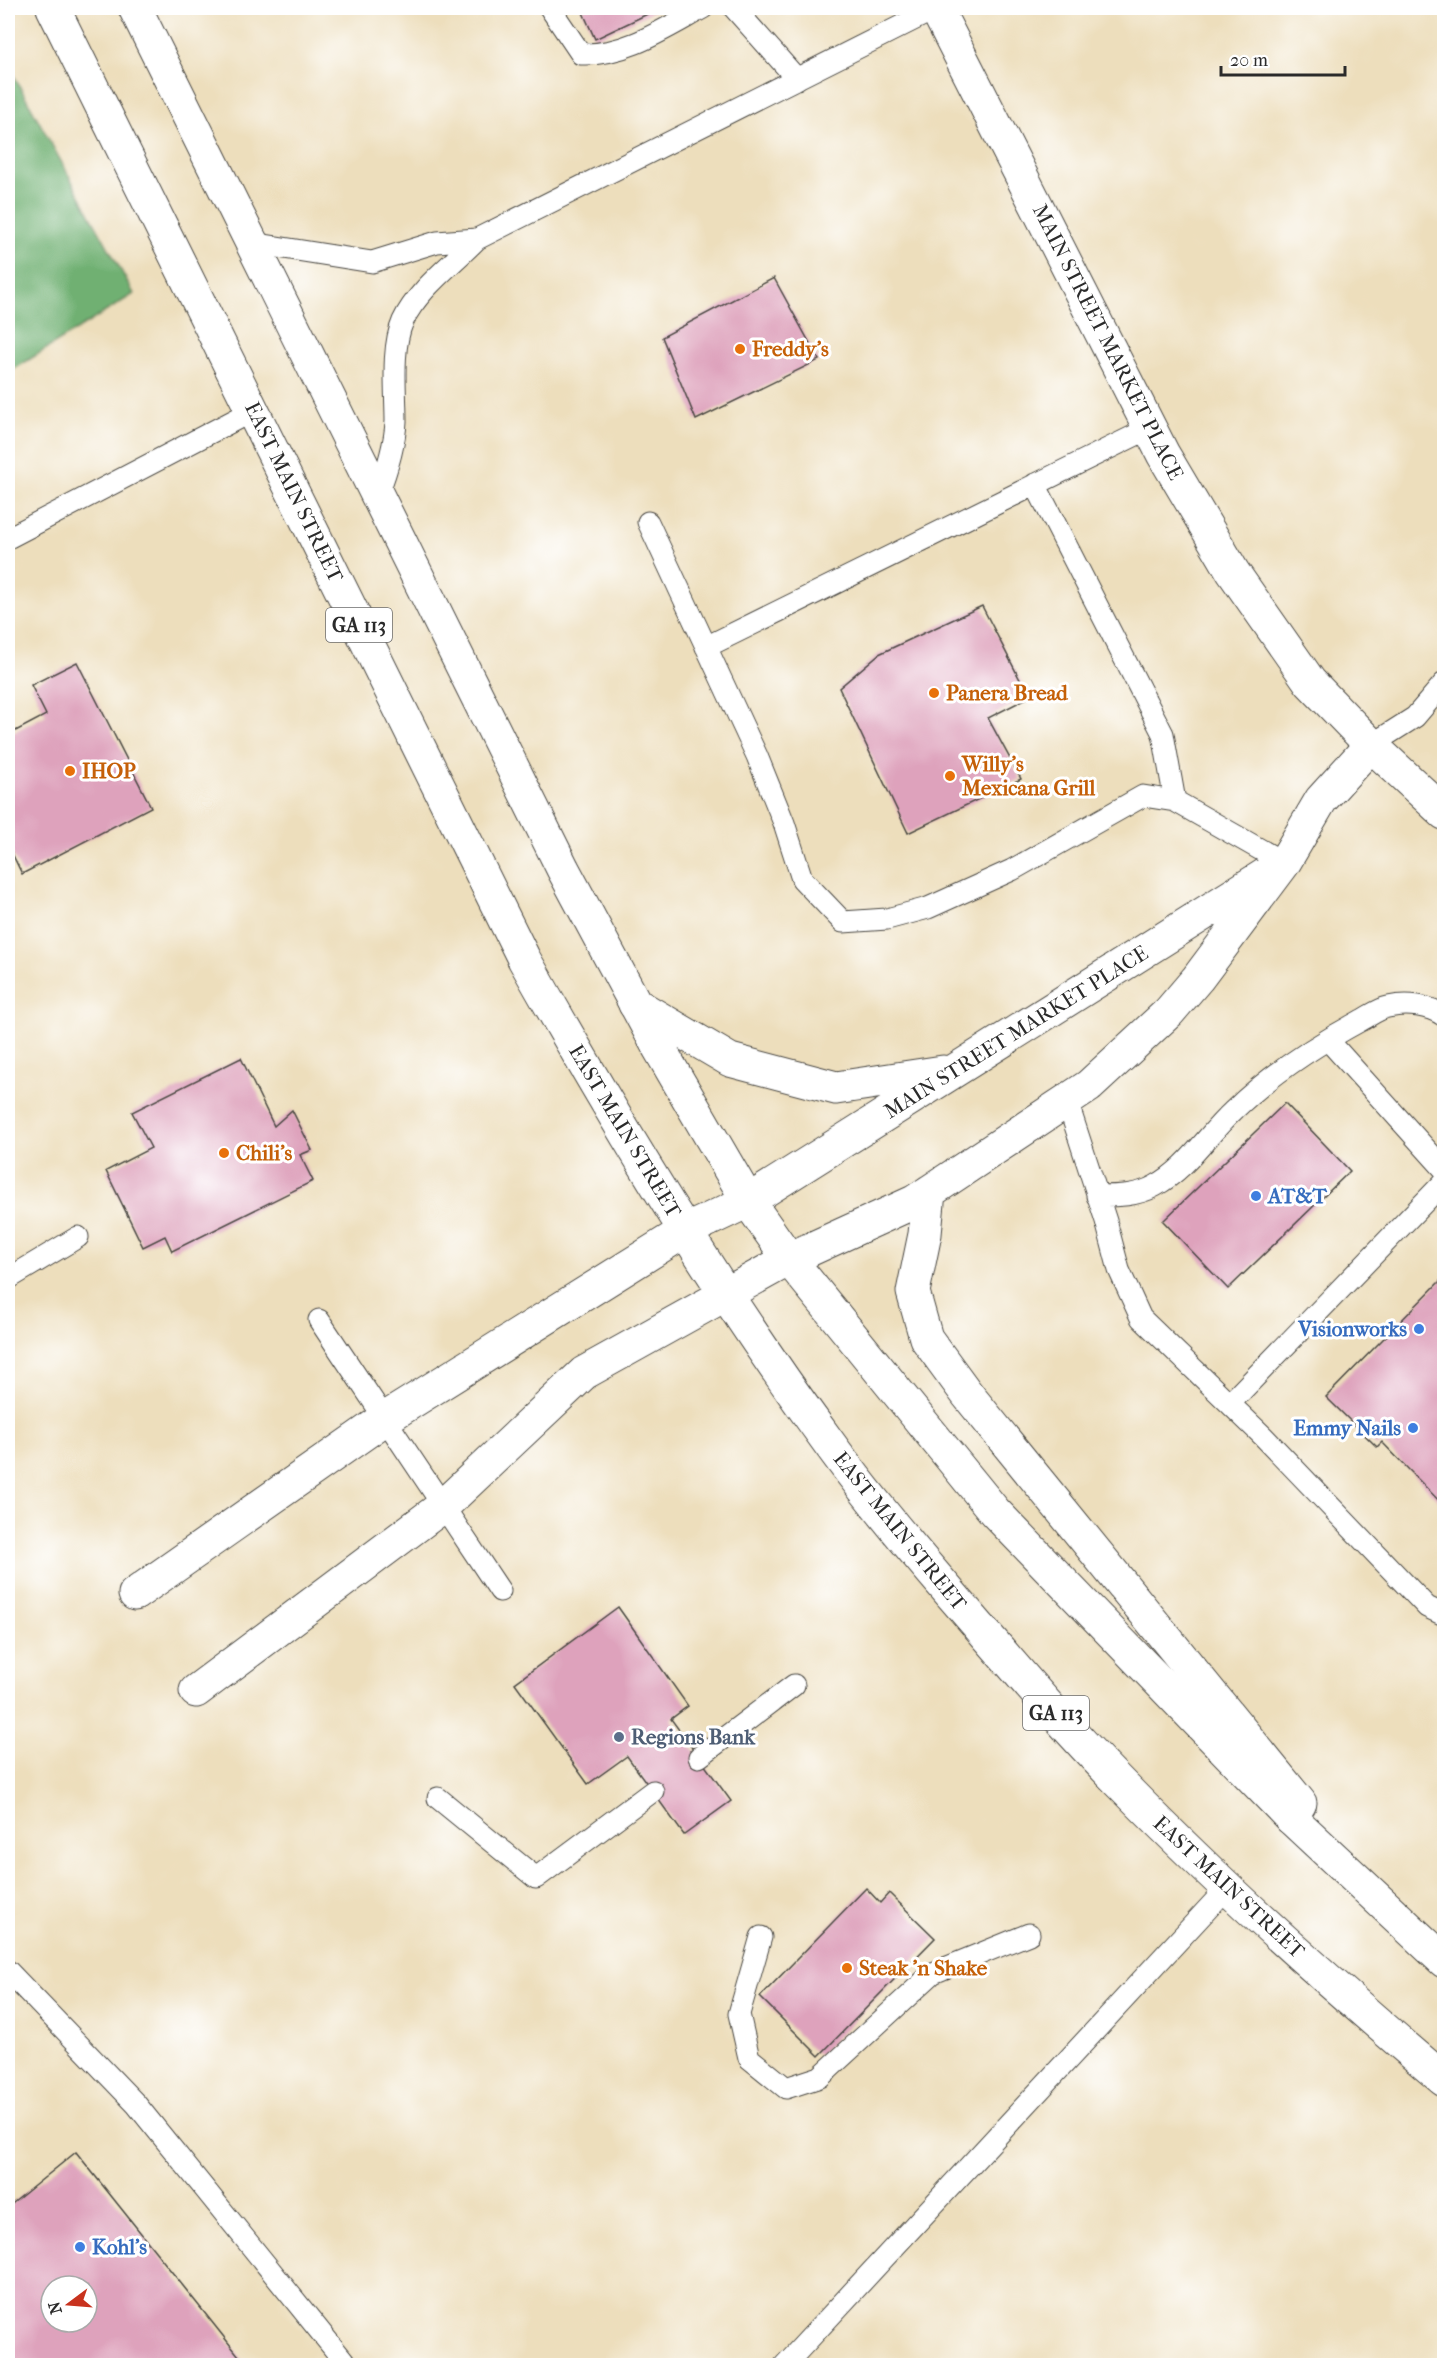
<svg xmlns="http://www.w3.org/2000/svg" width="1452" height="2373" viewBox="0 0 1452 2373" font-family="'IM FELL French Canon',serif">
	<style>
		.forest { fill: #70b072; stroke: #4e6e4e; stroke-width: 1.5 }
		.building { fill: #dea2bc; fill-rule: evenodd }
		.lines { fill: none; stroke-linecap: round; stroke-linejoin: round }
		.lane-casing { stroke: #484641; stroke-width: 23 }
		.street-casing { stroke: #484641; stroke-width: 35 }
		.primary-casing { stroke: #484641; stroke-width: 35 }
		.lane { stroke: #fff; stroke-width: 21 }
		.street { stroke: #fff; stroke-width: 33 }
		.primary { stroke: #fff; stroke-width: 33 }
		.food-dot { fill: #e8710a; stroke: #fff; stroke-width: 2 }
		.shop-dot { fill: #3f7fe0; stroke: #fff; stroke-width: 2 }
		.service-dot { fill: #5c6f8a; stroke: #fff; stroke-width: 2 }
		.labels { text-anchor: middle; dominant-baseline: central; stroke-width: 6; stroke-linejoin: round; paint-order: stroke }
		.shield { fill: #fff; stroke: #6b6b6b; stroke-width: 1.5 }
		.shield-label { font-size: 20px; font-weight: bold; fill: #2b2b2b }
		.street-label { font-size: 21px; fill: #2b2b2b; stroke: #fff }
		.food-label { font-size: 21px; font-weight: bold; fill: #c56008; stroke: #fff; text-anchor: start }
		.shop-label { font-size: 21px; font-weight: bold; fill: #366cbe; stroke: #fff; text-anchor: start }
		.service-label { font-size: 21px; font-weight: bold; fill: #4e5e75; stroke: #fff; text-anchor: start }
	</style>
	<rect width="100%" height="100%" fill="#fff"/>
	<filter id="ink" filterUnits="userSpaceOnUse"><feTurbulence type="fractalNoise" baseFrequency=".0167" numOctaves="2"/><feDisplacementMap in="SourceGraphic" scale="12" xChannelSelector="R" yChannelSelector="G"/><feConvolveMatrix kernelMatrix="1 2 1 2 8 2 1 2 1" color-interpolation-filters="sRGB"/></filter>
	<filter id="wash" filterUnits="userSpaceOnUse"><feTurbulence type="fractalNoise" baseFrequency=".008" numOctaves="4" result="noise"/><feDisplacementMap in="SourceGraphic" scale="24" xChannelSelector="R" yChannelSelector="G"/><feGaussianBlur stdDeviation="1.35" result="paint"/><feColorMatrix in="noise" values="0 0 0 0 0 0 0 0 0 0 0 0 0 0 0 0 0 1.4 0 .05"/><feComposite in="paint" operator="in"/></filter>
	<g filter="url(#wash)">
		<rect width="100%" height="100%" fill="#eddebc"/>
		<path class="forest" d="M8 65 134 294 8 373Z"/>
		<g id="blocks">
			<path class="building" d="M581 8H660L595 39Z
				M774 278 819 360 696 420 662 337Z
				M982 606 1029 697 988 718 1021 779 908 833 839 688 879 654Z
				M77 662 151 807 22 874 8 845V735L46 715 31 685Z
				M241 1058 274 1126 292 1110 312 1150 300 1155 313 1181 172 1251 165 1236 143 1247 106 1171 151 1148 132 1112Z
				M1285 1103 1350 1171 1228 1289 1163 1221Z
				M1443 1278 1444 1279V1506L1382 1442 1377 1447 1326 1397Z
				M618 1607 688 1706 671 1719 731 1801 684 1835 627 1756 588 1784 515 1683Z
				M866 1888 880 1903 889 1893 935 1938 819 2056 760 1997Z
				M76 2152 247 2366H8V2207ZM51 2286H87V2322H51Z"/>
		</g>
	</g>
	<g filter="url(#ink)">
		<use href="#blocks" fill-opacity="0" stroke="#484641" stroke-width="1.5"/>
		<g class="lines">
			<defs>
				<path id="lane" d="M550 8 581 54C625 56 666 28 703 8
					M734 8 797 79
					M252 243 372 262 437 242 477 239
					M1035 484 1163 734 1175 801
					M377 496C386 473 395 446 396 421 396 391 391 348 403 321 418 289 453 264 477 239L937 8
					M648 522 757 756 784 823 802 879 843 922 887 919 928 908 1012 870 1143 796 1175 801 1284 863
					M8 538 254 410
					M706 647 1148 429
					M1371 745 1415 717 1444 683
					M1328 1040 1444 1169
					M1067 1101 1106 1221 1119 1270 1141 1318 1263 1436 1427 1607 1444 1615
					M1097 1196C1117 1196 1137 1196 1155 1186 1188 1168 1206 1136 1233 1111 1271 1074 1314 1046 1360 1021 1368 1017 1378 1009 1388 1007 1407 1003 1429 1005 1444 1016
					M8 1279 78 1237
					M319 1320 500 1591
					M1230 1403 1444 1182
					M699 1757 794 1685
					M438 1798 536 1878 653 1791
					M761 1937 739 2014 749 2058 786 2088 820 2077 933 1973 1029 1934
					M8 1971 136 2104 348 2366
					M784 2366 1228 1887"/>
				<path id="street" d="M936 8 1163 454 1233 572 1310 682 1371 745
					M635 1004 730 1060 836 1088 943 1072
					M929 1192 925 1234 913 1292 926 1338 967 1394 1300 1803 1291 1818
					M135 1594 386 1418 685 1231 748 1201 1265 875
					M196 1691 443 1506 584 1373 789 1259 914 1202 1089 1086 1169 1012 1198 978 1284 863 1321 800 1371 745 1444 813"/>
				<path id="primary" d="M53 8 524 959C618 1125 716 1289 829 1443 870 1500 917 1555 963 1608 1016 1669 1068 1731 1125 1788 1226 1891 1334 1987 1444 2080
					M135 8 563 869 659 1048 748 1201 789 1259 995 1512 1291 1818 1444 1961"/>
			</defs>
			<use href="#lane" class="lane-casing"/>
			<use href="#street" class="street-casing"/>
			<use href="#primary" class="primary-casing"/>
			<use href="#lane" class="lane"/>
			<use href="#street" class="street"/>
			<use href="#primary" class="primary"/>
		</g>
	</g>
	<g class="food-dot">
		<circle cx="740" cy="349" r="6"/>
		<circle cx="934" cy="693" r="6"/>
		<circle cx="70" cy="771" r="6"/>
		<circle cx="950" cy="776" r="6"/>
		<circle cx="224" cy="1153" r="6"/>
		<circle cx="847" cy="1968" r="6"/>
	</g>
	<g class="shop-dot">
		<circle cx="1256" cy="1196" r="6"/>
		<circle cx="1419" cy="1329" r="6"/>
		<circle cx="1413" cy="1428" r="6"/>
		<circle cx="80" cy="2247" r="6"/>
	</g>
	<circle class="service-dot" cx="619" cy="1737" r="6"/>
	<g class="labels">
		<g class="shield">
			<rect x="326" y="608" width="66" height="34" rx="4.5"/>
			<rect x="1023" y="1696" width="66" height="34" rx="4.5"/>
		</g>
		<g class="shield-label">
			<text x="359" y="625">GA 113</text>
			<text x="1056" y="1713">GA 113</text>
		</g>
		<g class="street-label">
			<text transform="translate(1108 342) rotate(63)">MAIN STREET MARKET PLACE</text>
			<text transform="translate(294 492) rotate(64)">EAST MAIN STREET</text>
			<text transform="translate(1016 1032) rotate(-32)">MAIN STREET MARKET PLACE</text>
			<text transform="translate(625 1131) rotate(59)">EAST MAIN STREET</text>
			<text transform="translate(900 1531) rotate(51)">EAST MAIN STREET</text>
			<text transform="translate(1229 1887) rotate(43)">EAST MAIN STREET</text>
		</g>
		<g class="food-label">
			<text x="752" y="349">Freddy's</text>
			<text x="946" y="693">Panera Bread</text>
			<text x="962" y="764">Willy's<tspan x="962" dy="24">Mexicana Grill</tspan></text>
			<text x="82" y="771">IHOP</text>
			<text x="236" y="1153">Chili's</text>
			<text x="859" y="1968">Steak 'n Shake</text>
		</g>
		<g class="shop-label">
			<text x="1268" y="1196">AT&amp;T</text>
			<text x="1407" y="1329" text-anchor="end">Visionworks</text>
			<text x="1401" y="1428" text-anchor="end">Emmy Nails</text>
			<text x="92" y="2247">Kohl's</text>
		</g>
		<g class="service-label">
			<text x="631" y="1737">Regions Bank</text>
		</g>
	</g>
	<rect width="1452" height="2373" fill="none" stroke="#fff" stroke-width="30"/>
	<g transform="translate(69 2304) rotate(254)"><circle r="28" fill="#ffffff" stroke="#aaaaaa" stroke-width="1.5"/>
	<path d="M0-4.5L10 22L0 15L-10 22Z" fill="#c8321e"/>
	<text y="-9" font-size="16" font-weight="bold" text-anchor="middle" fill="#2b2b2b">N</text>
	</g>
	<path d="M1221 66v9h124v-9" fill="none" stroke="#2b2b2b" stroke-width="3"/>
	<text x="1230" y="66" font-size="18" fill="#2b2b2b" stroke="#ffffff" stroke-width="4.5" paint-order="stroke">20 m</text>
</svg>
